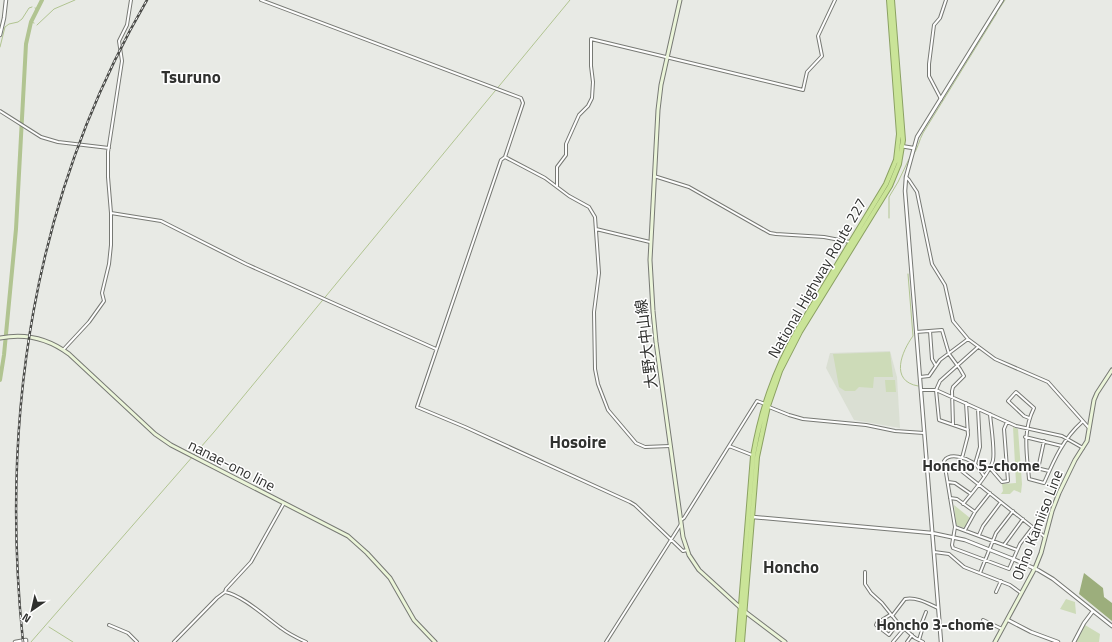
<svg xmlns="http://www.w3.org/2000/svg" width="1112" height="642" viewBox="0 0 1112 642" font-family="'Titillium Web','Noto Sans JP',sans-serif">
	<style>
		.built { fill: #dadfd3 }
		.green { fill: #cddbb8 }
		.forest { fill: #9cae7c }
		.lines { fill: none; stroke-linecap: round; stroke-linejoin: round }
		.stream { stroke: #b1c491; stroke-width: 1 }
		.river { stroke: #b1c491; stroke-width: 4 }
		.minor-casing { stroke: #777974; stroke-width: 4 }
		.tertiary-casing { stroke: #777974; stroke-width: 4.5 }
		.secondary-casing { stroke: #777974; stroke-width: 5 }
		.trunk-casing { stroke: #8ba163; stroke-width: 6 }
		.minor { stroke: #fff; stroke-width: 2 }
		.tertiary { stroke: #fff; stroke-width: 2.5 }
		.secondary { stroke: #ebf5d9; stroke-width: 3 }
		.trunk { stroke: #cae498; stroke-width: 4 }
		.rail-casing { stroke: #4a4b48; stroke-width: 2.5 }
		.rail { stroke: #fff; stroke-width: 1; stroke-dasharray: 3; stroke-linecap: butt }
		.labels { text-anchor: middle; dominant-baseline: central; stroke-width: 3; stroke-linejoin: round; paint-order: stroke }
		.street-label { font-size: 15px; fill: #30312f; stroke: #fff }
		.neighbourhood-label { font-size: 16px; font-weight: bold; fill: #30312f; stroke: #fff }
		.quarter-label { font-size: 17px; font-weight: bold; fill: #30312f; stroke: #fff }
	</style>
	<rect width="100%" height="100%" fill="#e8eae5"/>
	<path class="built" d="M890 351 897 377 900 428 854 420 826 368 830 353Z"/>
	<path class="green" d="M890 352 893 377H874L873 388 859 387 855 391H845L839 387 833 354Z
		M885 380H895L896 392H886Z
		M1013 427 1018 429 1022 484 1021 493 1014 490 1010 494H1001L1003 491 1002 484 1016 483Z
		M954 505 970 518 965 528 958 526 956 524Z
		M1066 599 1075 602 1076 614 1060 609Z
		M1085 625 1100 634 1099 642H1076Z"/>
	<path class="forest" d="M1084 573 1103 588 1104 597 1112 603V621L1079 594Z"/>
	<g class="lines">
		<path class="stream" d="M35 8 38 9
			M997 12 1005 0
			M31 22 34 23
			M37 25 54 9 75 0
			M0 47 5 27 9 24 18 22 22 19 29 8 32 7
			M913 155C918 149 919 140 923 133L997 13
			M889 218V197L898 182 909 159
			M908 274 913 336C902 351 889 381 918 386
			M49 627 73 642
			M31 642 214 432 570 0"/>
		<path class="river" d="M0 380 4 355 16 229 26 44 31 22 42 0"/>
		<defs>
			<path id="minor" d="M261 0 521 98 523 103 505 157 501 160 417 407 465 427 630 502 635 505 683 551 687 550
				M941 99 929 76V64L934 25 940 18 946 0
				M0 111 41 137 58 142 109 148
				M505 157 545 178 569 196 589 207 595 217 599 273 594 312 595 369 598 384 608 410 636 443 645 447 670 446
				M654 176 689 187 770 233 776 234 824 237 850 242
				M906 177 909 180 917 192 932 264 945 285 953 321 968 339 995 359 1048 382 1089 428
				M557 186V167L566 155V144L579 115 588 106 592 98 593 82 591 66V39L803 90 807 72 822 56 818 36 835 0
				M111 213 161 221 246 264 436 349
				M596 229 650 242
				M930 331 932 359 936 366
				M916 332 942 330 949 354 960 369 964 376 953 387 952 391 953 425
				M63 350 89 322 104 301 102 293 109 264 111 245V213L108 177V152L122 61 119 41 127 25 131 0
				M920 377 929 376 940 360 968 339
				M921 390H936L1016 426 1062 436 1083 448
				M769 407 789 415 803 419 866 425 895 431 924 433
				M1029 418 1024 416 1008 401 1016 392 1034 408C1022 432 1027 454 1029 479L1044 483C1054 460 1063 439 1082 422
				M968 430 939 420 936 390 940 381 978 347
				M1025 437 1062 446
				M729 446 752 455
				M962 458 968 435 966 403
				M975 464 980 447 978 409
				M1028 466 1049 471
				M990 468 1002 482 1008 481 1004 429 1007 422
				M927 469 950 467 959 469 1045 537
				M1038 469 1044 441
				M984 476C981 472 978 466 974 463 966 458 950 452 944 461L955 527 952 545 953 548 1009 569 1020 544 1033 527
				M948 482 955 483 971 494
				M950 498 957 499 975 512
				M963 504C971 494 991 472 993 460 995 450 991 426 990 414
				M681 520 684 518 757 401 765 404
				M955 527 1017 550
				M965 530 975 512 990 493
				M979 535 983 526 1001 502
				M1004 545 1023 519
				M934 552 949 554 964 567 1010 585 1021 593
				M865 572V584L871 593 882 603 898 623 915 638 923 642
				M980 573 996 533 1013 511
				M225 592C242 595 267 618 281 628 289 634 297 638 306 642
				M996 592 1001 581
				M890 615 877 623 876 625 889 635 898 623
				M892 616 905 599C917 597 927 603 938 608
				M983 620 1002 629
				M109 625 128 633 137 642
				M919 640 922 630 921 625 926 612
				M174 642 217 598 225 592 226 589 251 562 284 503
				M606 642 681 524
				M893 642 904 629
				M907 642 912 635"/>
			<path id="tertiary" d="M0 35 4 18 6 0
				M901 146 913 148
				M753 517 932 533 965 540 1013 559 1038 570 1053 579 1112 626
				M1008 620 1031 632 1058 642
				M15 642 26 640V642
				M941 642 905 191 906 177 917 137 1002 0
				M1074 642 1084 623 1093 611"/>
			<path id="secondary" d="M680 0 661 85 658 110 650 260 653 311 656 342 683 537 689 555 699 570 744 611 785 642
				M0 338C25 333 49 339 69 354L155 434 171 445 348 536 367 553 390 578 414 620 435 642
				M995 642 1035 568 1041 553 1052 511 1059 493 1075 460 1087 441 1094 400 1097 393 1112 370"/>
			<path id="trunk" d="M738 642 753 456C761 410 774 372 797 331L886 184 896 160 899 134 889 0
				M742 642 757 457 768 406 780 371 800 332 890 186 899 164 903 140 892 0"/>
		</defs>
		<use href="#minor" class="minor-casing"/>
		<use href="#tertiary" class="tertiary-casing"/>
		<use href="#secondary" class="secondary-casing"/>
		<use href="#trunk" class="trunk-casing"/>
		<use href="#minor" class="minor"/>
		<use href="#tertiary" class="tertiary"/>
		<use href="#secondary" class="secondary"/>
		<use href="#trunk" class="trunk"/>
		<defs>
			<path id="rail" d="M23 642C0 418 33 196 147 0"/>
		</defs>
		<use href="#rail" class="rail-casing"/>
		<use href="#rail" class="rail"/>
	</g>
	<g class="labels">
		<g class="street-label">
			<text transform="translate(817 278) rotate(-60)">National Highway Route 227</text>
			<text transform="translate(646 344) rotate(-97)">大野大中山線</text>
			<text transform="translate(232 465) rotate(27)">nanae-ono line</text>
			<text transform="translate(1037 525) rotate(-69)">Ohno Kamiiso Line</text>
		</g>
		<g class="neighbourhood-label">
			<text x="981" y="465">Honcho 5-chome</text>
			<text x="935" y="624">Honcho 3-chome</text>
		</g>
		<g class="quarter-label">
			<text x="191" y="77">Tsuruno</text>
			<text x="578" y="442">Hosoire</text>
			<text x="791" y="567">Honcho</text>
		</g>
	</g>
	<g transform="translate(32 610) rotate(214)" stroke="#ffffff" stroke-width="3" paint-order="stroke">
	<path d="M0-3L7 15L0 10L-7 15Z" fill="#30312f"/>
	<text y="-6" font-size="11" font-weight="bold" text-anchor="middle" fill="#30312f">N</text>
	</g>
</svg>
